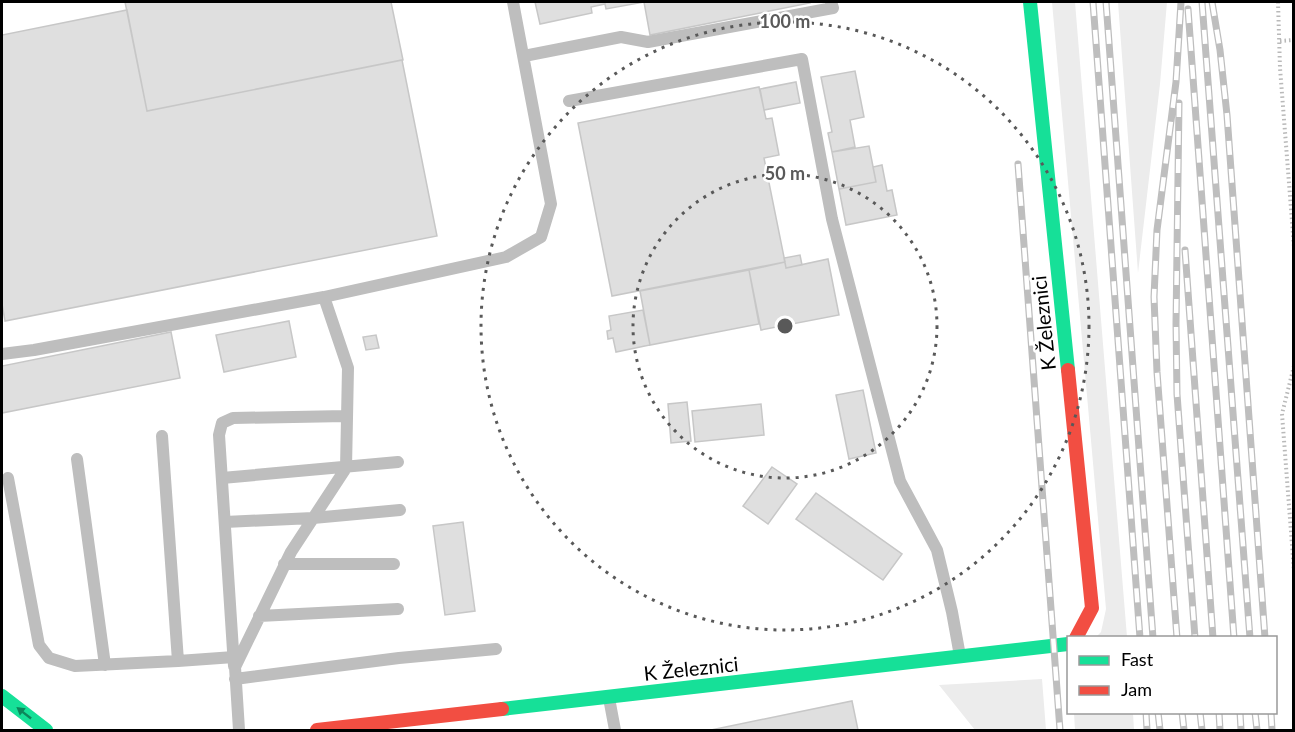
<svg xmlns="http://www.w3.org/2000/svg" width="1295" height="732" viewBox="0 0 1295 732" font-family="Lato,sans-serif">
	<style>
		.green { fill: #ececec }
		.building { fill: #dfdfdf; stroke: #c7c7c7; stroke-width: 1.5 }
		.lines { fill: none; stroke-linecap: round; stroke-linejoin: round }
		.path { stroke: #b9b9b9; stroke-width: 4; stroke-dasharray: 1.5 3; stroke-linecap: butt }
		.lane { stroke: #bebebe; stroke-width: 12 }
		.fast { stroke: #16e098; stroke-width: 14 }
		.jam { stroke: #f24e42; stroke-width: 14 }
		.rail-casing { stroke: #bebebe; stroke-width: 7 }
		.rail { stroke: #fff; stroke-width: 4.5; stroke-dasharray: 14; stroke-linecap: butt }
		.oneway { fill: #0d865b }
		.ring { fill: none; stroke: #595959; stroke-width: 3; stroke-dasharray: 3 6 }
		.labels { text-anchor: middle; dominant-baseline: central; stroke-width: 5; stroke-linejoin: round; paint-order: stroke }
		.street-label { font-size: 20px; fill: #000; stroke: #fff }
		.centre { fill: #595959; stroke: #fff; stroke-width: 3 }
		.ring-label { font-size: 18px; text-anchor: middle; font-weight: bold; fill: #595959; stroke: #fff; stroke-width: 5; stroke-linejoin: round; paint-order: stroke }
	</style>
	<rect width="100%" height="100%" fill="#fff"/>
	<path class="green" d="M1052 2H1075L1127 637H1096L1101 632 1106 609Z
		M1118 2H1167L1160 84 1138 273Z
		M1042 679 1046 730H975L939 685Z
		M1074 713H1133L1134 730H1075Z"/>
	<path class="building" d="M125 2H391L403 60 147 111Z
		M535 2H810V3L650 35 644 2 606 9 605 4 591 7 592 13 540 24Z
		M127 10 147 111 402 60 437 236 5 321 2 304V35Z
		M855 71 864 117 850 120 855 147 832 152 828 133 832 132 821 77Z
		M796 82 800 103 764 110 760 89Z
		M759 87 766 119 772 118 779 155 764 158 785 262 612 296 578 123Z
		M869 146 876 182 839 189 832 152Z
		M882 165 887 191 892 190 897 215 846 225 839 189 876 182 873 167Z
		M800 255 802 265 786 268 784 258Z
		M828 259 839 315 761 330 749 270 785 262 786 268Z
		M749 270 759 324 650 345 640 291Z
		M643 310 650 345 616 352 613 338 608 339 607 331 611 330 609 316Z
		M289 321 296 357 224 372 216 335Z
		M171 332 180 378 2 413V366Z
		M376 335 379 348 366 350 363 337Z
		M863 390 876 453 849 459 836 395Z
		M687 402 691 441 671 443 668 404Z
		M761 404 764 435 695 442 692 411Z
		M772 467 797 484 768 524 743 506Z
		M816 493 902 554 883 580 796 519Z
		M463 522 475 611 445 615 433 526Z
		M852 701 858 730H711Z"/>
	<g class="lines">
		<path class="path" d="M1278 2 1280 68 1294 247
			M1280 41 1294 40
			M1294 366 1282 414 1294 571"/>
		<path class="lane" d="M524 56 621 37 648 42 833 8 831 2
			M569 101 802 59 832 219 900 481 937 550 952 612 960 656
			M2 354 34 350 324 297 497 259 506 257 541 237 551 204 513 2
			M162 436 178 661 234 657
			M77 459 105 665
			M8 478 39 645 49 658 75 666 178 661
			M222 478 398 462
			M225 522 313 518 400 510
			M284 564H394
			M259 616 398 609
			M234 666 219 435 222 423 233 418 346 416
			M235 679 399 658 496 649
			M609 698 615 730
			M239 730 235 667 291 552 346 468 348 368 324 297"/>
		<path class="fast" d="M1030 2 1068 370
			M2 696 46 730
			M502 709 1068 644"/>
		<path class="jam" d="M1068 370 1092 608 1076 638
			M317 730 502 709"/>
		<defs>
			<path id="rail" d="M1093 2 1140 638
				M1106 2 1153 638
				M1202 2 1250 638
				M1212 2 1220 50 1227 115 1265 638
				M1188 9 1234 638
				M1179 103 1176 324 1177 394 1195 638
				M1018 164 1060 730
				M1185 250 1213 638
				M1177 638 1157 372 1154 297 1157 230 1176 82 1181 2
				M1146 712 1147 730
				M1158 712 1160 730
				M1182 712 1184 730
				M1200 712 1202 730
				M1219 712 1220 730
				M1240 712 1241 730
				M1255 712 1257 730
				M1271 712 1272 730"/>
		</defs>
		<use href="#rail" class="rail-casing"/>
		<use href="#rail" class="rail"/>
	</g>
	<defs><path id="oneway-solid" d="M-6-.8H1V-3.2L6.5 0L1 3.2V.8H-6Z" transform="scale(1.5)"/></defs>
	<use class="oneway" href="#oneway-solid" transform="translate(24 713) rotate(-142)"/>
	<g class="ring">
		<circle cx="785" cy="326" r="152"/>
		<circle cx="785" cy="326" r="304"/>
	</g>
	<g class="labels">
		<g class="street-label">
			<text transform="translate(1043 323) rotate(-96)">K Železnici</text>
			<text transform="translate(691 668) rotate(-6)">K Železnici</text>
		</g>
	</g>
	<circle cx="785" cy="326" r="9" class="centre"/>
	<g class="ring-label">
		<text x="785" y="28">100 m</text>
		<text x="785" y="180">50 m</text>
	</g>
	<rect width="1295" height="732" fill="none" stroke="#000000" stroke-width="6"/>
	<rect x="1067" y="636" width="210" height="78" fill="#ffffff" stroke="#999999" stroke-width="1.5"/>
	<rect x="1079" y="656" width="30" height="9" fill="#16e098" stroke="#999999" stroke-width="1.5"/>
	<text x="1121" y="666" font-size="18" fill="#000000">Fast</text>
	<rect x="1079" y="686" width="30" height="9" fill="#f24e42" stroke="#999999" stroke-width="1.5"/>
	<text x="1121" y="696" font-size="18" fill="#000000">Jam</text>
</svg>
